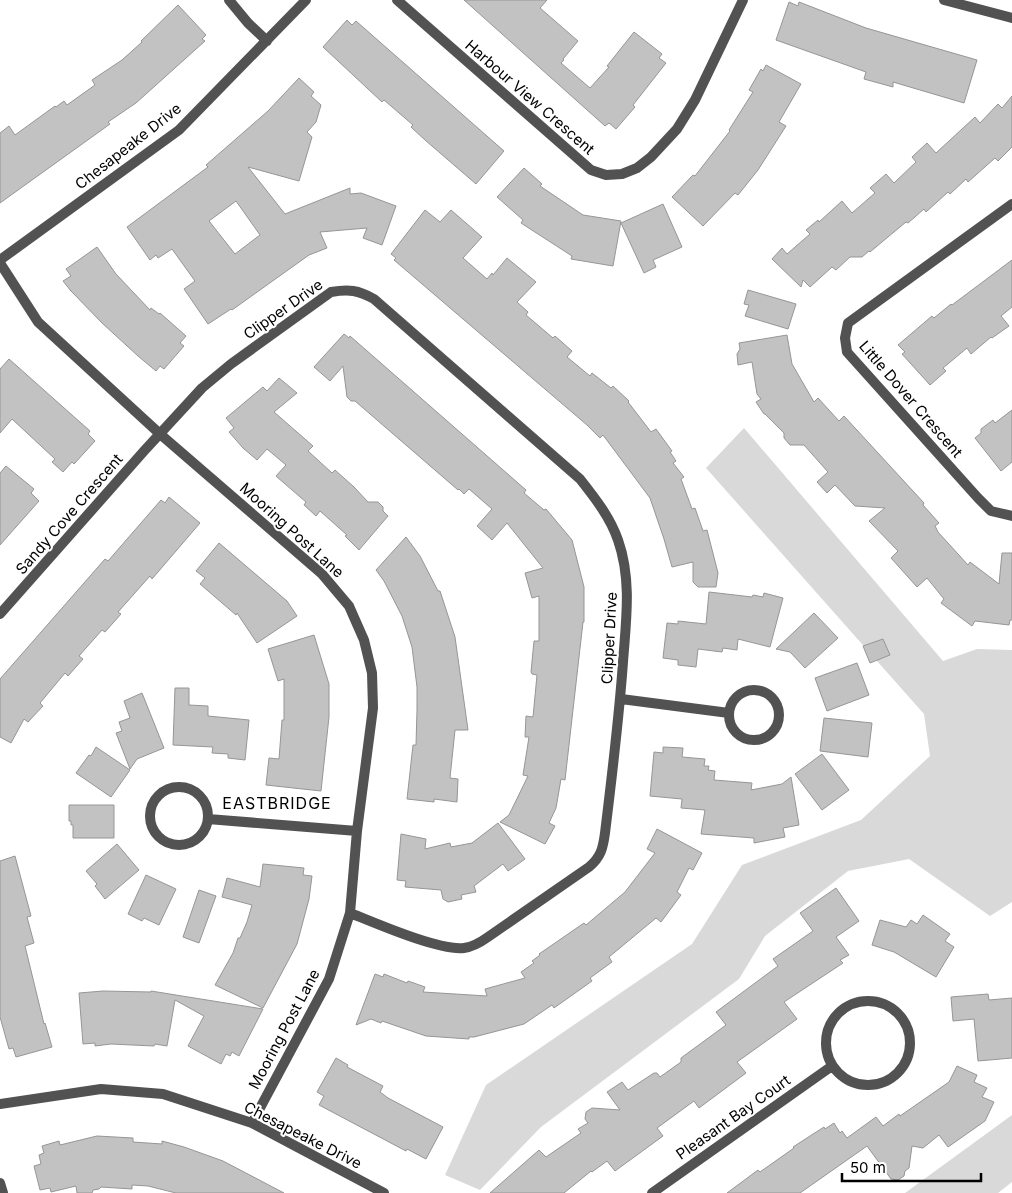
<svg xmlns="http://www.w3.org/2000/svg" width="1012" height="1193" viewBox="0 0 1012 1193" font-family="Inter,sans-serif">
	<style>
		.green { fill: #d9d9d9 }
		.building { fill: #c2c2c2; stroke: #969696; fill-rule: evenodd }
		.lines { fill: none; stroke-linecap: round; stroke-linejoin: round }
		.street { stroke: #525252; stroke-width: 10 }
		.labels { text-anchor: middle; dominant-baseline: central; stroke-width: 4; stroke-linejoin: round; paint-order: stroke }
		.street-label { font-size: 15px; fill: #000; stroke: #fff }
		.neighbourhood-label { font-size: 16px; letter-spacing: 1px; fill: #000; stroke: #fff }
	</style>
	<rect width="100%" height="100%" fill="#fff"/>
	<path class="green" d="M744 428 943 661 977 649 1012 650V902L990 916 909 859 848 871 765 936 739 979 541 1127 480 1190 445 1175 486 1085 692 944 742 865 861 820 930 756 924 714 706 468Z
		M1012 1115V1182L998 1193H905Z"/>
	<path class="building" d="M464 0H547L540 8 578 41 563 59 564 60 561 63 590 88 609 67 607 66 634 32 662 54 659 58 666 63 633 105 635 107 616 129 609 123 605 126Z
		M789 2 798 6 799 2 866 28 977 60 964 103 893 82V87L864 79 866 72 776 40Z
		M178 5 206 35 202 39 205 41 136 103 108 122 110 124 0 203V133L9 126 15 135 55 106 56 107 64 101 67 105 95 85 92 80 122 60 142 42 141 41Z
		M347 20 352 25 356 21 504 151 476 184 425 140 411 127 413 125 384 100 382 102 323 47Z
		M766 65 801 84 779 122 786 126 758 170 738 195 735 193 703 226 672 197 693 175 695 176 730 131 729 130 753 92 749 90 761 69 763 71Z
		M299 78 314 92 311 96 321 105 316 122 307 132 312 137 299 181 248 167 285 214 350 188V194L361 193 396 206 382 245 363 238 367 228 320 232 327 248 309 255 232 310 231 309 208 324 184 289 195 281 172 249 158 258 156 255 150 260 127 227 208 167 206 165 268 111ZM236 201 260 235 235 254 209 221Z
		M1012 96V147L998 161 995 158 968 182 966 179 950 194 948 192 926 212 924 209 908 223 906 222 870 252 869 251 862 257H850L836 270 832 267 810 287 803 280 801 287 772 259 782 248 787 254 810 234 806 230 818 220 819 222 842 201 852 213 875 193 870 188 886 174 894 183 916 162 912 157 927 143 936 153 975 117 980 123 998 104 1002 108Z
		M524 168 542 184 540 186 583 215 621 221 613 266 571 259 572 256 521 223 523 220 497 197Z
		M663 204 682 247 653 260 656 267 644 273 621 223Z
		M425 210 440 222 451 210 482 237 463 258 487 279 492 273 493 275 507 258 536 282 517 302 528 312 526 315 553 338 555 336 572 351 567 357 590 376 592 373 611 388 613 386 629 401 628 402 651 432 656 429 672 451 670 452 676 461 673 463 684 477 681 479 692 509 695 508 703 531 707 530 718 573 716 587H698L693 582V562L672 567 664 539 650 498 603 435 600 438 587 425 394 260 396 258 391 254Z
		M97 247 116 274 150 310 151 308 159 314 160 313 186 336 180 343 184 346 164 369 160 366 156 371 138 356 102 323 71 291 63 281 71 276 66 269Z
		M1012 260V307L1001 316 1009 326 992 338 991 337 971 354 967 348 943 368 946 371 930 385 902 354 905 352 898 345 932 316 934 318 951 304 952 305Z
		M748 290 796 304 788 329 745 316 749 305 744 304Z
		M344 334 349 338 350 336 526 490 524 493 544 510 546 509 572 540 584 587V622H583L565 780 561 779 556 808 549 823 555 826 545 844 500 822 509 815 528 776 523 775 529 737H525L526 716 533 717 537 675 532 674 531 672 534 641H539V596L532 598 525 573 543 568 507 523 492 540 477 526 492 509 469 489 464 494 459 489 458 490 355 401H351L347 397 343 366 330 381 314 367Z
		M787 335 792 364 814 402 818 398 839 421 844 416 924 503 923 505 939 523 935 526 938 532 968 565 970 562 999 584 1002 553H1012V620H1010L1009 625 975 621 972 626 941 603 944 599 927 578 917 587 891 558 898 551 869 521 885 508 855 506 835 485 827 493 817 482 828 472 804 445H790L784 438V433L765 414H764L756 402 761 399 757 394 752 362 738 365 737 354 740 349 739 343Z
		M9 359 90 431 88 434 95 441 74 464 72 462 63 472 52 462 55 459 12 419 0 433V369Z
		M279 378 297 393 274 412 313 446 308 451 332 473 335 470 354 487 368 502H378L383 507V511L388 516 359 550 345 536 347 535 320 511 316 516 304 505 306 502 277 477 276 476 286 465 267 449 257 460 243 448 229 432 234 428 226 418 263 387 267 391Z
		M1012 410V462L1001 471 975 438 981 433V429L993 420 995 423Z
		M6 466 34 489 31 493 39 501 0 545V473Z
		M169 497 200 523 152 579 150 576 118 612 121 614 105 632 102 630 79 656 83 659 68 676 65 673 40 703 43 706 28 722 24 719 11 743 0 737V679L105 559 108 561 161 500 165 503Z
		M406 537 420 556 438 591H440L455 637 468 730H455L450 778 458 779 457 802 434 799V802L407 799 413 745H416L417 710V687L412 647 402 616 384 581 376 570Z
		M219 543 287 601 297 616 257 643 237 613 236 615 200 584 205 578 196 571Z
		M709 592 752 597 753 595 763 597 764 593 783 598 770 647 738 639 737 650 723 648 722 652 698 649 696 667 678 665V660L663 658 667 623 678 624V621L706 624Z
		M814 613 838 638 805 668 790 652 776 649Z
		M314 635 329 684V717L321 791 266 785 269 758 279 759 282 720H284V679L278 681 268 649Z
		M883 639 890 655 870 663 863 646Z
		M857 663 869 695 827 711 815 678Z
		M175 688H189V705L208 706V716L249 720 245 760 228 758V754L212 753 213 747 173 745Z
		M142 693 164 748 137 759 130 769 116 733 122 731 119 722 130 718 124 701Z
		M824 718 872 723 868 757 820 751Z
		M96 747 130 770 111 797 76 773 89 755 91 756Z
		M663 747 683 748 682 757 705 759 704 766H709L708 770 715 771 714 780 752 783 751 790 782 784 791 777 799 825 783 828 785 837 754 843V838L701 834 705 810 681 808 682 799 650 796 654 752 663 753Z
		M822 754 849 790 822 810 795 774Z
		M69 805H114V838H73V825H71V821H69Z
		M498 823 525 859 508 871 503 864 474 886 476 892 461 895 462 899 448 902 443 899 441 890 405 887 406 881 397 880 401 834 426 839 425 849 450 843 451 847 472 843Z
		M657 829 702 853 693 870 689 868 677 892 681 895 661 922 656 918 609 957 612 962 590 978 592 981 554 1008 552 1005 524 1024 474 1037H469V1039L426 1036 382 1021 381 1023 371 1019 356 1025 375 974 383 977 384 974 407 983 408 981 425 987 423 992 487 996 485 989 525 978 521 972 534 963 532 961 540 955 539 954 584 923 586 925 625 892 655 853 647 849Z
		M117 844 139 870 105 899 95 886 97 884 86 871Z
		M15 856 31 916 27 917 34 943 25 946 44 1024 45 1023 52 1047 16 1057 13 1048 9 1049 0 1017V861Z
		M263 864 304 868 303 875 312 876 309 899 297 944 263 1008 215 985 233 953 238 938H240L247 922 252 905 222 897 227 878 260 887Z
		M146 875 176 889 159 925 144 918 142 921 128 914Z
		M836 888 859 921 836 937 849 955 840 960 843 963 784 1002 797 1019 737 1062 746 1073 699 1108 694 1101 657 1128 663 1136 615 1171 607 1161 592 1172 591 1171 564 1193H490L539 1150 546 1157 581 1133 578 1129 588 1123 585 1119 586 1112 592 1108 620 1110 607 1092 622 1082 628 1090 654 1073H657L660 1077 681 1062V1058L726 1025 716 1012 778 966 773 959 813 931 800 913Z
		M199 890 216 896 199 943 183 937Z
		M923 915 950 934 945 941 954 947 936 977 894 952 872 945 880 920 906 927 911 920 917 924Z
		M103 991 151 992V991L263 1009 239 1056 232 1052 230 1056 226 1054 221 1064 188 1046 204 1016 175 1000 167 1046 155 1044 154 1046 111 1044 95 1046V1043L83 1044 79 993Z
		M988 994 989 1000 1012 998V1058L978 1061 974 1019 953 1021 951 997Z
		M336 1058 348 1065 347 1067 383 1086 380 1092 388 1098 443 1127 426 1159 407 1149 406 1151 319 1105 324 1096 317 1092Z
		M957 1066 977 1075 974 1082 987 1088 982 1097 994 1102 985 1121 948 1147 939 1135 923 1148 912 1146 909 1168 905 1171 904 1176 898 1180 891 1179 867 1146 800 1193H727L758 1170 760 1172 794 1148 793 1147 824 1127 825 1129 834 1123 840 1133 842 1131 847 1138 876 1117 883 1126 899 1114 900 1116 949 1082Z
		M97 1136 133 1138V1142L162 1144V1141L184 1147 223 1161 284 1193H176L148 1186 132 1185V1189L101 1187 99 1189 93 1190 92 1193H77L76 1186 51 1192 50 1188 40 1190 34 1166 41 1164 39 1155 44 1153 42 1146 59 1141 60 1145Z"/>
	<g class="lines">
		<path class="street" d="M229 0 248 23 267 41
			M397 0 591 170 606 175 622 174 637 168 651 157 677 129 695 100 743 0
			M944 0 1012 18
			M1012 204 848 323 845 338 847 352 978 498 991 511 1012 516
			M0 260 179 130 306 0
			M0 263 38 322 160 434 322 574 349 606 364 640 372 673 373 708 357 831 350 913 329 979 252 1123
			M0 614 144 451 202 388 231 364 331 292C349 289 358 290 374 299L580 479C595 498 610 517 618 540 632 580 626 621 623 662 619 719 612 776 605 833 603 848 601 857 589 867L488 937C481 942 473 947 464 948 439 951 375 923 350 913
			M729 715a25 25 0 1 1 50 0a25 25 0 1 1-50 0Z
			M621 699 729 713
			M150 816a29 29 0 1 1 58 0a29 29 0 1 1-58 0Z
			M208 819 357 831
			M826 1043a42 42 0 1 1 84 0a42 42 0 1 1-84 0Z
			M0 1104 101 1089 163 1094 252 1123 384 1193
			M0 1183 3 1193
			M652 1193 832 1066"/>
	</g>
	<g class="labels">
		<g class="street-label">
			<text transform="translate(530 97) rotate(41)">Harbour View Crescent</text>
			<text transform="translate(128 146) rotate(-38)">Chesapeake Drive</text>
			<text transform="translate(283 309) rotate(-35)">Clipper Drive</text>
			<text transform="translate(911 399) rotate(49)">Little Dover Crescent</text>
			<text transform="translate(69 514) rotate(-49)">Sandy Cove Crescent</text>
			<text transform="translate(292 530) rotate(42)">Mooring Post Lane</text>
			<text transform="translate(609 638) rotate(-87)">Clipper Drive</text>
			<text transform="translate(284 1029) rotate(-62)">Mooring Post Lane</text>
			<text transform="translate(733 1117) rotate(-35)">Pleasant Bay Court</text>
			<text transform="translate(303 1135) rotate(27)">Chesapeake Drive</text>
		</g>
		<g class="neighbourhood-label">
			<text x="277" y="803">EASTBRIDGE</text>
		</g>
	</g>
	<path d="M842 1173v8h139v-8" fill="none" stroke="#000000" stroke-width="2.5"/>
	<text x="850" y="1173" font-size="15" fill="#000000" stroke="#ffffff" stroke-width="4" paint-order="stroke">50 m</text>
</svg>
